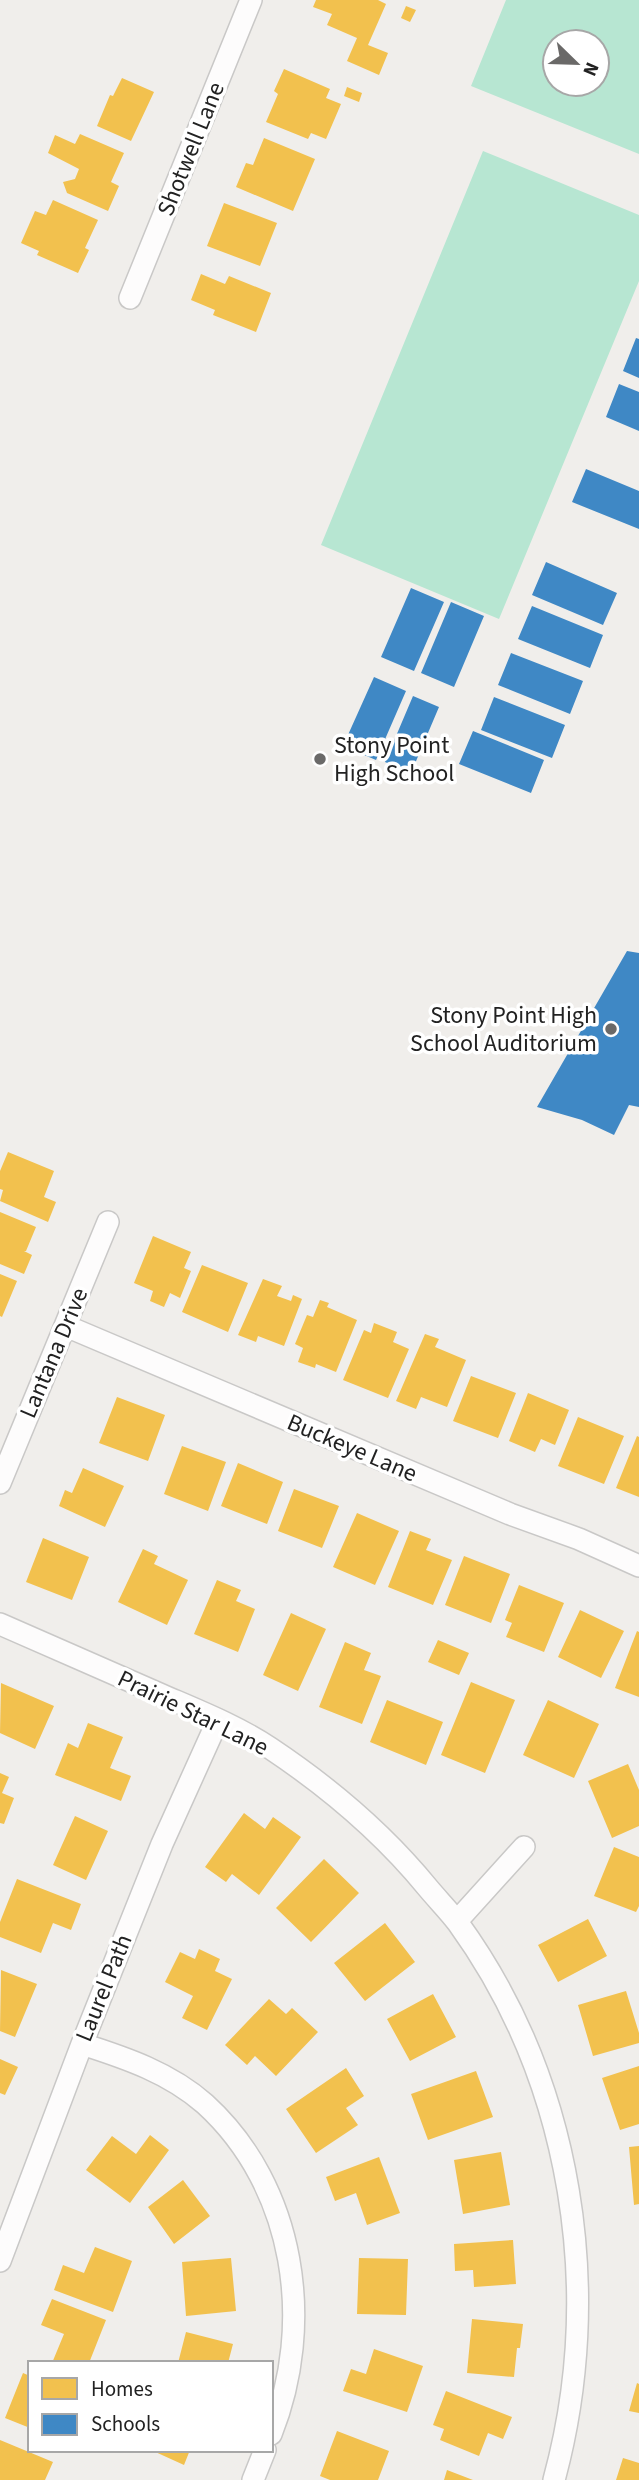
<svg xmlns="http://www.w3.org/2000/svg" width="639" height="2480" viewBox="0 0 639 2480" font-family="'Source Sans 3',sans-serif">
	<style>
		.pitch { fill: #b7e6d2; fill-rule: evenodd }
		.homes { fill: #f2c14e }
		.schools { fill: #3f88c5 }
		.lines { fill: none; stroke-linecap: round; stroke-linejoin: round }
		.minor-casing { stroke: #c9c8c7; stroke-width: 24 }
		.minor { stroke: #fdfcfc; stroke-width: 21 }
		.poi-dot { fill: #6a6968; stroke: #fff; stroke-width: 2.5 }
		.labels { text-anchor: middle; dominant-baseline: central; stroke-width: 7; stroke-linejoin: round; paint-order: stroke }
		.street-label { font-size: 24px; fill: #222; stroke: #fff }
		.poi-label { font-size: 24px; fill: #222; stroke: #fff; text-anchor: start }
	</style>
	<rect width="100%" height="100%" fill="#f0eeeb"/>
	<path class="pitch" d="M506 0H639V154L471 86ZM555 42H597V84H555Z
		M483 151 639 215V281L499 619 321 545Z"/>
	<path class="homes" d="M316 0H378L386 4 368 45 388 53 379 75 347 61 357 38 327 25 332 14 313 7Z
		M406 6 416 10 410 22 401 18Z
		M284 69 330 89 326 98 341 104 326 139 311 133 308 139 266 122 278 94 274 91Z
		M122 78 154 92 131 141 97 126 110 95 113 96Z
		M347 87 362 93 359 102 344 96Z
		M80 134 124 153 111 182 119 186 108 211 67 193 63 182 75 179 79 169 48 153 55 135 75 144Z
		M264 138 315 159 293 211 236 187 246 163 253 165Z
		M53 200 98 220 85 248 89 250 78 273 37 255 39 251 21 243 35 211 46 215Z
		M224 203 277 223 260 266 207 246Z
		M201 274 225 284 229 276 271 293 256 332 213 315 215 310 191 300Z
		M8 1152 54 1171 44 1197 56 1202 48 1222 0 1201 3 1190 0 1189V1171Z
		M0 1212 36 1227 26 1251H24L32 1255 24 1274 0 1264Z
		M153 1236 191 1252 184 1268 191 1271 180 1298 170 1293 164 1307 150 1301 153 1291 134 1283Z
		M202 1265 248 1283 228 1332 182 1312Z
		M0 1274 17 1281 2 1317 0 1316Z
		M263 1279 282 1286 277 1296 291 1301 293 1295 302 1299 284 1346 258 1336 256 1342 238 1335Z
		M320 1300 329 1303 327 1307 357 1320 336 1372 316 1364 315 1368 298 1362 303 1348 295 1344 307 1315 313 1317Z
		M374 1323 397 1332 393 1342 409 1349 388 1398 343 1380 364 1330 371 1333Z
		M425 1334 439 1339 435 1347 466 1360 447 1407 421 1397 416 1409 396 1401Z
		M471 1376 516 1393 498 1438 453 1421Z
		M528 1393 569 1410 555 1445 541 1439 535 1452 509 1441Z
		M117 1397 165 1415 148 1461 99 1443Z
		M578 1417 624 1436 604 1484 558 1466Z
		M637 1436 639 1437V1497L616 1488Z
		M182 1446 226 1462 208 1511 164 1494Z
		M238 1463 283 1482 267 1524 221 1506Z
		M83 1468 124 1486 105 1527 59 1506 65 1490 72 1493Z
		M294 1489 339 1506 322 1548 278 1531Z
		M357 1513 399 1531 375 1585 333 1567Z
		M410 1531 431 1539 426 1550 452 1560 433 1605 388 1587Z
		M43 1538 89 1557 72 1600 26 1582Z
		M143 1549 158 1556 154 1564 188 1580 167 1625 118 1602Z
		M464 1556 510 1574 491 1623 445 1605Z
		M217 1580 241 1590 236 1601 255 1609 238 1652 194 1634Z
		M519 1585 564 1603 544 1652 506 1637 512 1623 505 1620Z
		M580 1610 624 1631 601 1678 558 1657Z
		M291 1613 326 1629 298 1691 263 1675Z
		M637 1631 639 1632V1697L615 1688Z
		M438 1640 469 1653 459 1675 428 1662Z
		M345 1642 371 1653 364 1670 381 1676 362 1724 319 1707Z
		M471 1682 515 1700 485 1773 441 1755Z
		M1 1683 54 1706 35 1749 0 1733Z
		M387 1700 443 1722 426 1765 370 1742Z
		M548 1700 599 1724 574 1778 523 1755Z
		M88 1723 123 1737 110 1768 131 1776 121 1801 55 1775 68 1743 78 1748Z
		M628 1764 639 1790V1826L612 1838 588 1781Z
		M0 1773 9 1777 2 1793 14 1798 4 1824 0 1823Z
		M244 1813 265 1829 273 1817 301 1837 259 1895 232 1874 226 1882 205 1867Z
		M75 1816 108 1831 86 1880 53 1865Z
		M614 1847 639 1857V1906L636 1912 594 1896Z
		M324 1859 359 1893 311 1942 276 1908Z
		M17 1879 81 1904 71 1930 53 1923 41 1953 0 1937V1922Z
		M588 1919 607 1956 558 1982 538 1945Z
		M385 1923 415 1962 365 2001 334 1963Z
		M199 1949 220 1959 215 1971 232 1979 207 2030 182 2018 193 1996 165 1982 180 1952 195 1959Z
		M1 1970 37 1984 15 2037 0 2031Z
		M626 1991 639 2033V2043L593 2056 578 2005Z
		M433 1994 456 2037 410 2061 387 2019Z
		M269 1999 286 2014 292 2008 318 2032 276 2076 255 2056 247 2065 225 2045Z
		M0 2059 18 2067 5 2095 0 2093Z
		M639 2066V2124L620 2130 602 2078Z
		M346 2068 364 2096 346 2108 358 2125 316 2153 286 2109Z
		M476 2071 493 2117 428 2140 411 2094Z
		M150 2135 169 2150 130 2203 86 2170 112 2136 136 2154Z
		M639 2146V2204L634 2205 629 2147Z
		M501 2152 510 2205 463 2214 454 2160Z
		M379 2157 400 2213 367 2225 356 2193 335 2201 326 2177Z
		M183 2180 210 2216 174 2244 148 2207Z
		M513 2240 516 2284 474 2287 473 2270 455 2271 454 2244Z
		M95 2247 132 2261 113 2312 54 2290 63 2265 84 2273Z
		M231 2258 236 2311 186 2316 182 2262Z
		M359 2258 408 2259 406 2315 357 2314Z
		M52 2299 106 2320 89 2363H52L64 2334 41 2325Z
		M472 2319 523 2324 520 2348H517L514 2377 467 2373Z
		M186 2332 233 2344 228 2363H178Z
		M374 2349 423 2366 407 2412 343 2391 351 2369 366 2374Z
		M23 2373 30 2376V2428L5 2418Z
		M637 2383 639 2384V2413L629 2411Z
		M446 2391 512 2417 503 2439 488 2433 479 2456 440 2440 444 2429 433 2425Z
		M337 2431 389 2451 378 2480H330L320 2476Z
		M0 2440 53 2462 45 2480H0Z
		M151 2450H190L184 2465Z
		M623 2458 639 2463V2480H616Z
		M447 2470 473 2480H444Z"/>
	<path class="schools" d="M636 338 639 339V378L623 371Z
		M619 384 639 392V431L606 417Z
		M586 469 639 491V529L572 502Z
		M546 562 617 593 603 625 532 595Z
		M411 588 444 602 414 671 381 657Z
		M451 602 484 616 454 687 421 673Z
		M532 606 603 635 590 668 518 639Z
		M511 653 583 681 570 714 498 685Z
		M374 677 406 691 376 760 343 746Z
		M413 696 439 707 411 773 385 762Z
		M494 697 565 725 552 758 481 730Z
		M473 731 544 760 531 793 459 764Z
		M627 951 639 953V1107L629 1105 614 1135 582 1120 537 1107Z"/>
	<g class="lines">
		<defs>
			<path id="minor" d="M130 298 251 0
				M66 1326 510 1514 579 1539 639 1566
				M0 1483 108 1222
				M0 1624C54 1648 108 1671 162 1695 199 1711 237 1726 270 1748 330 1788 383 1833 428 1888 438 1900 449 1911 458 1923 573 2082 605 2292 554 2480
				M457 1921 524 1847
				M82 2044C126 2058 170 2073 205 2104 296 2187 315 2324 271 2434
				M0 2261 82 2044 162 1844 218 1720
				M253 2480 265 2450"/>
		</defs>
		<use href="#minor" class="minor-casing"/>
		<use href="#minor" class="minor"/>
	</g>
	<g class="poi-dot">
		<circle cx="320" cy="759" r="7"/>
		<circle cx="611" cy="1029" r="7"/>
	</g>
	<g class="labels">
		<g class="street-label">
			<text transform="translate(191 149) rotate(-68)">Shotwell Lane</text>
			<text transform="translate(54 1353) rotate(-67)">Lantana Drive</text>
			<text transform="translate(352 1448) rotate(23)">Buckeye Lane</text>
			<text transform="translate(193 1713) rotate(26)">Prairie Star Lane</text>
			<text transform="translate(104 1988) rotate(-68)">Laurel Path</text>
		</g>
		<g class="poi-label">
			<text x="334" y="745">Stony Point<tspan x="334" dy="28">High School</tspan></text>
			<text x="597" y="1015" text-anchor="end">Stony Point High<tspan x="597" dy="28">School Auditorium</tspan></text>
		</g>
	</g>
	<rect x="28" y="2361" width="245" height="91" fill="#ffffff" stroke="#a7a7a7" stroke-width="2"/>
	<rect x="42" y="2378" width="35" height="21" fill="#f2c14e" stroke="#a7a7a7" stroke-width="2"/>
	<text x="91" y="2396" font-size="21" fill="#222222">Homes</text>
	<rect x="42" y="2414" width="35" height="21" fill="#3f88c5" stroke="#a7a7a7" stroke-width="2"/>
	<text x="91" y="2431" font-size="21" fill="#222222">Schools</text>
	<g transform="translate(576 63) rotate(113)"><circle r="33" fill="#ffffff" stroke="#a7a7a7" stroke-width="2"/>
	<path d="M0-5L12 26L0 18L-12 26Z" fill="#6a6968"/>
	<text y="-10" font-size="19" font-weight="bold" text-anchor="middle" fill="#222222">N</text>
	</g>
</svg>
